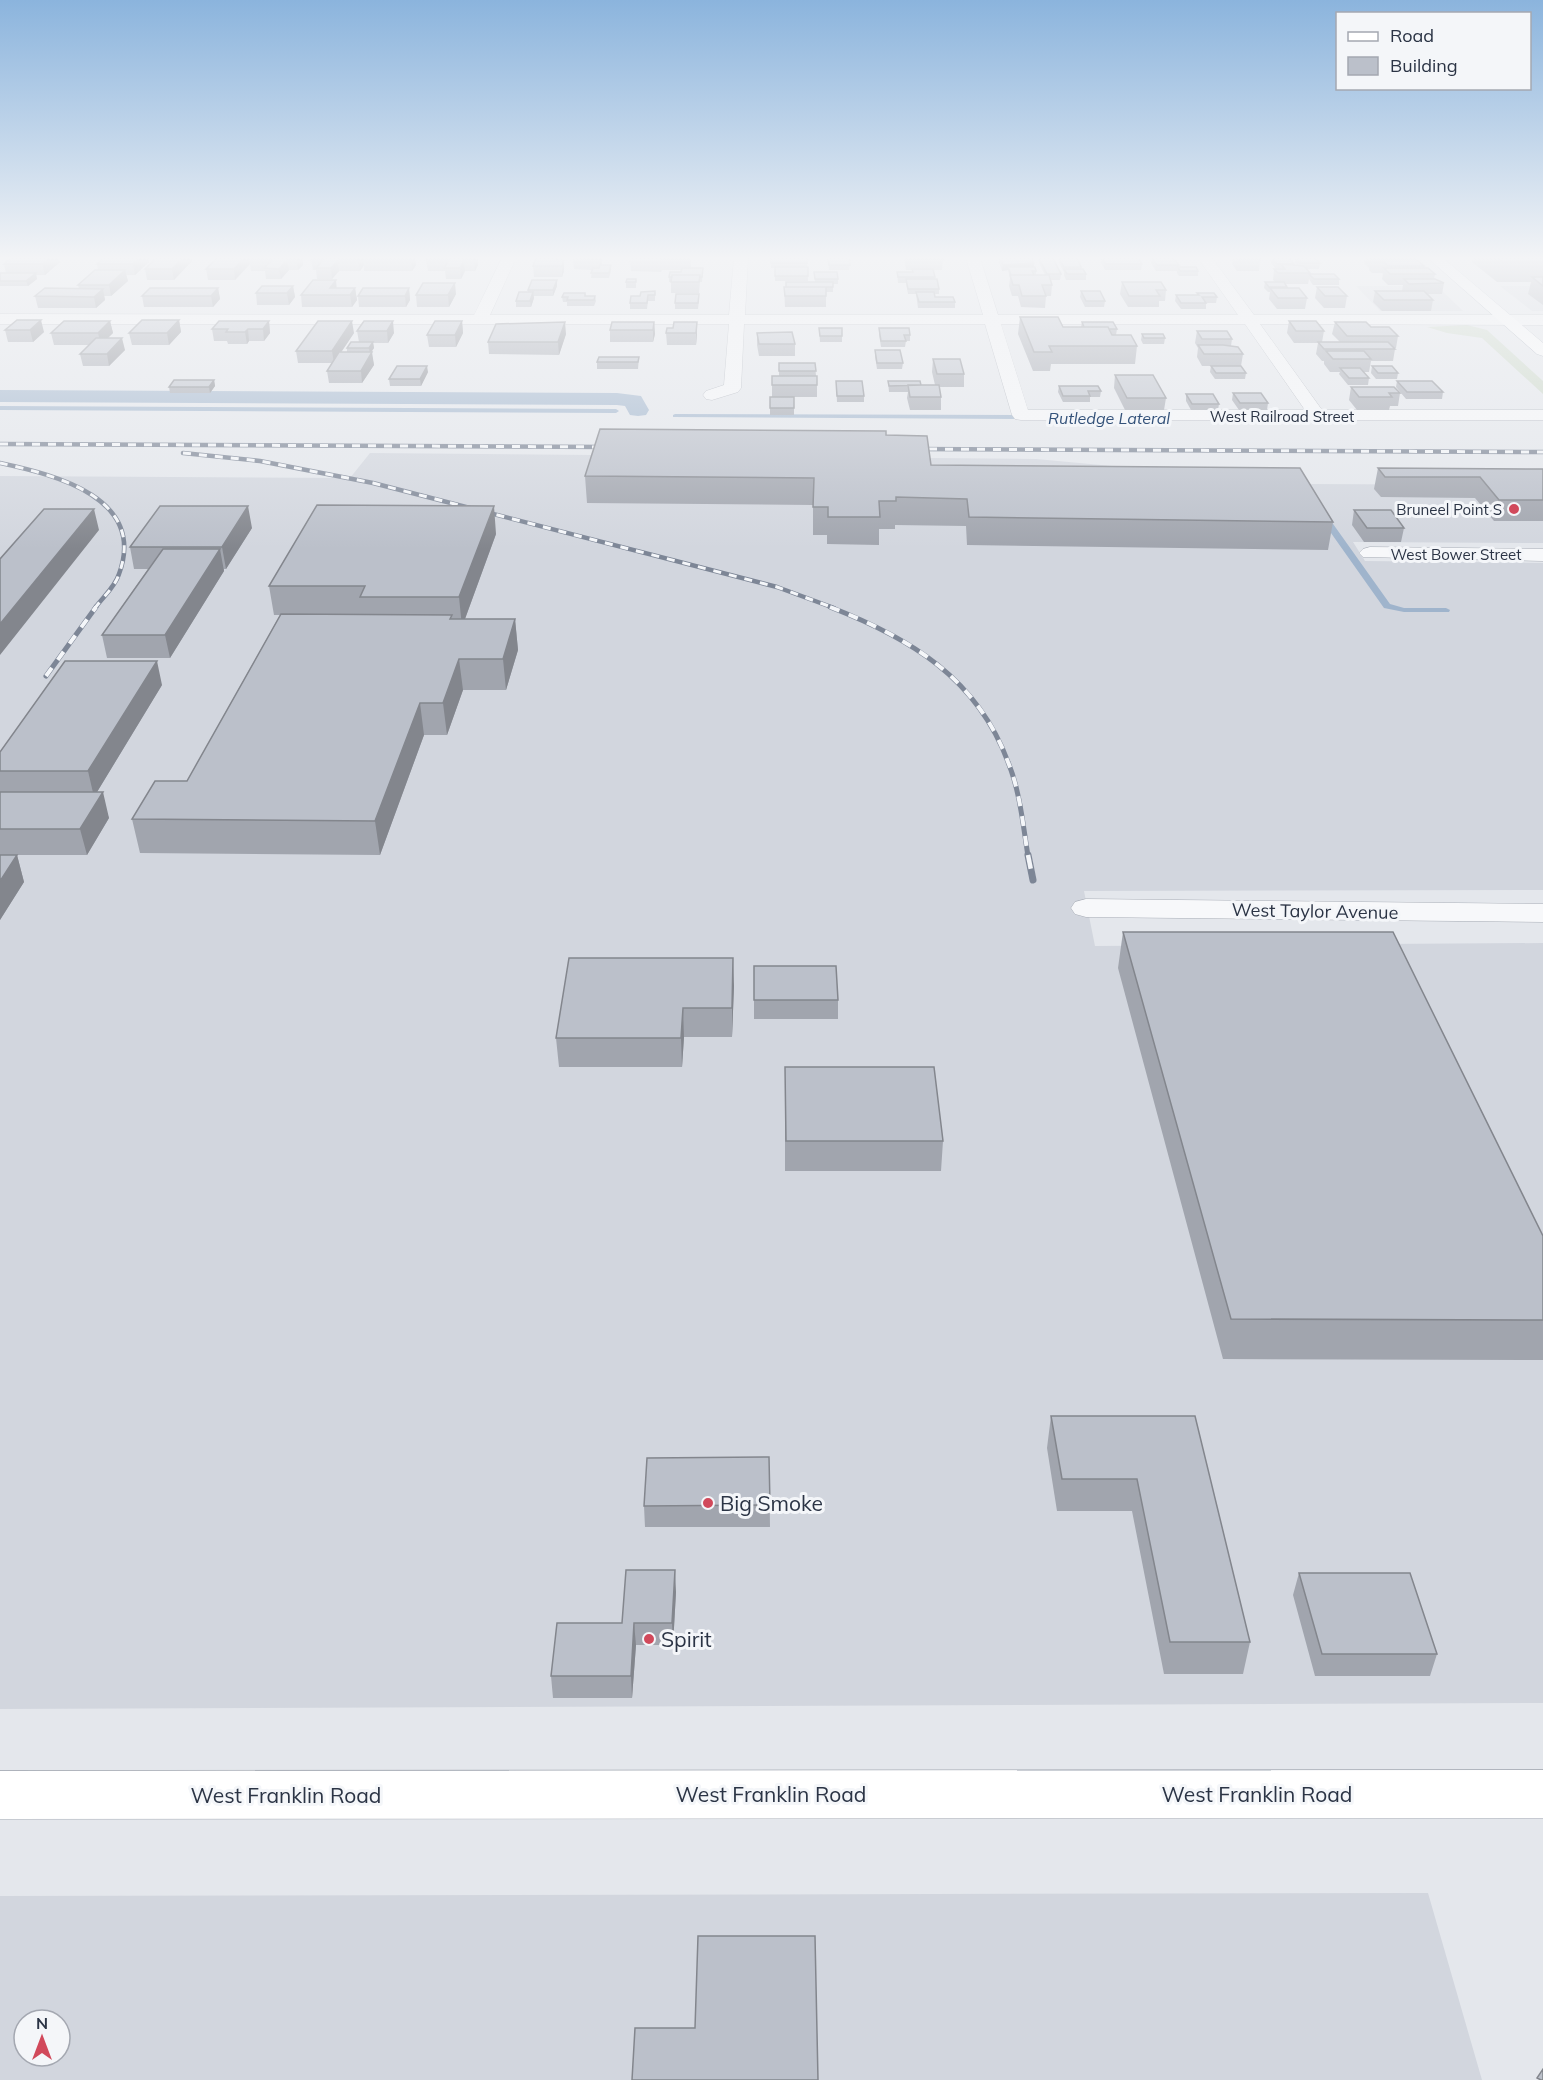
<svg xmlns="http://www.w3.org/2000/svg" width="1543" height="2080" viewBox="0 0 1543 2080" font-family="Mulish,sans-serif">
	<style>
		.built { fill: #d2d6de; fill-rule: evenodd }
		.green { fill: #c9d6c5 }
		.lines { fill: none; stroke-linecap: round; stroke-linejoin: round }
		.stream { fill: #9fb4cc; fill-rule: evenodd }
		.canal { fill: #9fb4cc; fill-rule: evenodd }
		.street-casing { stroke: #a9aeb7; stroke-width: 1 }
		.secondary-casing { stroke: #a9aeb7; stroke-width: 1 }
		.primary-casing { stroke: #a3abb8; stroke-width: 1 }
		.street { fill: #f7f8fa; fill-rule: evenodd }
		.secondary { fill: #fff; fill-rule: evenodd }
		.primary { fill: #fff; fill-rule: evenodd }
		.rail-far2-casing { stroke: #7d8696; stroke-width: 4.5 }
		.rail-far1-casing { stroke: #7d8696; stroke-width: 5 }
		.rail-casing { stroke: #7d8696; stroke-width: 7 }
		.rail-far2 { stroke: #f4f6f9; stroke-width: 3; stroke-dasharray: 8; stroke-linecap: butt }
		.rail-far1 { stroke: #f4f6f9; stroke-width: 4; stroke-dasharray: 10; stroke-linecap: butt }
		.rail { stroke: #f4f6f9; stroke-width: 4.5; stroke-dasharray: 14; stroke-linecap: butt }
		.wall { fill: #a1a5ae }
		.shaded-wall { fill: #83868d }
		.building { fill: #bbc0ca; stroke: #83868d; stroke-width: 1.5 }
		.poi-dot { fill: #d1495b; stroke: #f4f6f9; stroke-width: 2 }
		.labels { text-anchor: middle; dominant-baseline: central; stroke-width: 6; stroke-linejoin: round; paint-order: stroke }
		.far-street-label { font-size: 15px; fill: #2b3445; stroke: #f4f6f9 }
		.far-poi-label { font-size: 15px; fill: #2b3445; stroke: #f4f6f9; text-anchor: end }
		.far-water-label { font-size: 16px; font-style: italic; fill: #34527a; stroke: #f4f6f9 }
		.street-label { font-size: 18px; fill: #2b3445; stroke: #f4f6f9 }
		.near-poi-label { font-size: 21px; fill: #2b3445; stroke: #f4f6f9; text-anchor: start }
		.near-street-label { font-size: 21px; fill: #2b3445; stroke: #f4f6f9 }
	</style>
	<rect width="100%" height="100%" fill="#e4e7ec"/>
	<path class="built" d="M1356 286H1437L1463 311H1380Z
		M1500 286H1543V311H1532Z
		M370 453 1036 459 1308 484 1543 485V543L1353 542 1365 561 1543 563V890L1084 891 1095 946 1543 943V1703L0 1709V476L350 478Z
		M1428 1893 1482 2080H0V1896ZM24 2020H60V2056H24Z"/>
	<path class="green" d="M1467 325 1487 330 1543 381V394L1482 338 1447 333 1427 327Z"/>
	<g class="lines">
		<path class="stream" d="M0 406 616 409 619 411 616 413 0 410Z
			M675 414 1029 415 1032 417 1029 419 673 417V415Z
			M1320 514H1326L1390 604 1404 608H1446L1450 610 1449 612H1404L1384 608 1319 516Z"/>
		<path class="canal" d="M0 390 617 393 641 396 649 410 646 415 638 416 630 415 625 406 617 405 0 402Z"/>
		<defs>
			<path id="street" d="M502 258H516L490 315H729L734 258H748L745 315H983L966 258H980L998 315H1238L1198 258H1212L1254 315H1543V325L1260 324 1322 410H1543V420H1021L1015 419 1012 415 985 324H744L741 388 738 392 712 400 706 399 703 395 706 391 724 385 729 324H0V314L474 315ZM1001 324H1245L1305 410H1028Z
				M1370 547 1543 549V561L1363 557 1359 553 1363 549Z
				M1086 899 1543 904V922L1086 917 1075 914 1071 908 1075 902Z"/>
			<path id="secondary" d="M1543 1770V1818L0 1819V1771Z"/>
			<path id="primary" d="M1428 258H1443L1543 343V356L1537 354Z"/>
		</defs>
		<use href="#street" class="street-casing"/>
		<use href="#secondary" class="secondary-casing"/>
		<use href="#primary" class="primary-casing"/>
		<use href="#street" class="street"/>
		<use href="#secondary" class="secondary"/>
		<use href="#primary" class="primary"/>
		<defs>
			<path id="rail-far2" d="M0 444 610 447
				M913 449 1543 452
				M183 453 260 461 373 483 777 587 834 608
				M0 463C56 475 147 498 119 574 115 587 103 597 95 608"/>
			<path id="rail-far1" d="M830 607C910 638 977 678 1008 762 1020 791 1023 825 1028 856
				M46 676 96 607"/>
			<path id="rail" d="M1028 855 1033 880"/>
		</defs>
		<use href="#rail-far2" class="rail-far2-casing"/>
		<use href="#rail-far1" class="rail-far1-casing"/>
		<use href="#rail" class="rail-casing"/>
		<use href="#rail-far2" class="rail-far2"/>
		<use href="#rail-far1" class="rail-far1"/>
		<use href="#rail" class="rail"/>
	</g>
	<path class="wall" d="M11 258H59L60 262 45 275H36L37 279 28 286H0V273H6L4 264Z
		M156 258H192V261L174 280H147L145 269Z
		M217 258H302L303 265 298 270H289L281 279H266L265 271H251L250 264 235 280H208L206 269Z
		M365 258H415L416 265 412 271H364V265L360 271H339L332 279H317L316 270H313L311 260H363Z
		M428 258H478V265L475 271H465L461 279H446L445 271H428L426 260Z
		M573 258H602L601 265H611V271L609 278H591L592 270 574 269Z
		M691 258V268H703L702 282H700L699 293H671V282H669V277L681 272 682 270H662L661 272 631 271 630 261Z
		M771 258H807L808 281H775V268H771Z
		M828 258 850 265 849 270H829Z
		M904 258H943L942 270H933L935 279 939 289V294H934L935 297 955 302V308H918L916 294H908L906 283H898L897 272H912V270H906Z
		M999 258H1032L1034 263V267L1036 271V275H1045L1039 263V258L1061 274 1060 280H1050L1052 285 1051 296H1046L1045 308 1021 307 1018 296H1012L1009 286 1010 278 1008 270 1002 271 999 262Z
		M1059 258 1081 267V269L1086 274V280H1066L1064 275V272L1059 263Z
		M1101 258H1138L1142 264 1141 270H1105L1101 262Z
		M1151 258 1179 265 1178 267 1198 271V276H1179L1177 273V271H1156L1151 263Z
		M1233 258H1259L1260 260 1259 271H1237L1232 264Z
		M1272 258 1297 266 1295 263V258L1320 263 1319 269H1306L1309 274 1339 279V285H1313L1309 279 1308 284H1285L1287 287V288L1307 298 1305 309H1277L1269 299 1270 292H1268L1264 288 1265 282H1275L1273 280 1274 269H1276L1271 263Z
		M1365 258H1417L1416 259 1424 266V268L1435 274 1434 279 1444 283 1442 294H1428L1433 300 1431 311H1382L1373 302 1375 291H1402L1403 285H1388L1382 279 1383 274 1382 273H1372L1369 270V268L1364 263Z
		M1473 258H1543V305L1528 294 1531 282H1497L1472 262Z
		M559 260H564V271L562 277H534L533 266Z
		M149 262 135 275H126L128 281 111 296H104L105 300 96 308H38L35 296 79 289 78 285 98 270 97 264Z
		M814 272 838 279V284H833V292H826V307H785L784 287 815 282Z
		M636 279V288H626V282Z
		M557 280V286L553 296H534V298L531 307H516V301L528 292V290Z
		M1122 282 1166 290 1165 301H1159V307H1128L1120 294Z
		M293 286 295 297 289 305H257L256 293Z
		M1317 287 1347 296 1345 308H1324L1315 298Z
		M218 288 220 299 213 307H144L142 296Z
		M337 288H355L357 300 352 307H302L301 295Z
		M409 288 410 300 406 307H359L358 296Z
		M655 291V301H648L647 309H630V303L640 296Z
		M1081 291 1105 301 1104 307H1085L1080 297Z
		M585 293 586 296H595L596 301 594 306H567V302H563L562 297Z
		M1197 293 1217 297 1216 303H1206V309H1181L1175 301 1176 295H1197Z
		M456 294 449 307H417L416 295Z
		M699 300 698 309H675V303Z
		M1020 317 1063 327H1081L1082 322 1117 329 1116 335 1137 346 1135 364H1051L1050 371H1033L1018 334Z
		M17 320 44 332 33 342H8L5 330Z
		M179 320 181 332 169 345H132L129 333Z
		M110 321 113 333 107 338 125 350 109 366H83L80 354 89 345H54L51 333Z
		M269 321 270 333 264 341H249L247 344H228L227 341H214L212 329Z
		M364 321 394 333 388 343H373L374 348 371 352 374 365 362 383H329L327 371 332 363H298L296 351 354 333 341 352H347V348L359 342 357 331Z
		M462 321 463 333 456 347H429L427 335Z
		M1289 321 1324 331 1322 342H1340L1332 334 1335 322 1371 327 1398 336 1396 348H1394L1395 349 1393 361H1371L1369 372H1363L1369 378 1368 385H1348L1339 374 1340 372H1330L1324 364V361H1322L1316 354 1318 343H1294L1287 333Z
		M654 322 655 334 653 342H610V330Z
		M697 322V334L696 345H667L666 333 673 328Z
		M819 328 842 336V342H820Z
		M879 328 910 335V341H906L905 347H881L879 334Z
		M1197 331 1232 339 1231 346 1243 354 1241 366 1246 373 1245 379H1215L1210 372 1211 366H1202L1197 357 1198 348 1195 343Z
		M757 333 795 344V356H759L757 345Z
		M566 334 559 355 489 354 488 342Z
		M1142 334 1165 338 1164 344H1143L1141 340Z
		M875 350 903 363 902 369H877L875 356Z
		M639 357 638 369H597V362Z
		M933 359 964 374V387H939L941 397V410H910L907 398 908 392H889L888 381 921 385H935L932 372Z
		M779 363H815L816 376 817 385V397H794V415H770V397H772V376H779Z
		M1372 366 1398 373 1397 379H1376L1371 373Z
		M428 372 421 386H390L389 379Z
		M1115 375 1166 398 1164 410H1125L1114 388Z
		M214 380 215 386 210 393H170L169 387Z
		M836 381 864 396V402H837Z
		M1397 381 1443 392 1442 399H1406L1396 387Z
		M1059 386 1101 391 1100 397H1090V402H1063L1058 392Z
		M1351 387 1400 393 1398 406H1390L1389 410H1357L1349 400Z
		M1233 393 1268 403 1267 410H1239L1232 400Z
		M1186 394 1219 404 1218 410H1191L1186 401Z
		M886 435 931 465 1333 522 1328 550 967 545 966 526 895 525V529H879V545L827 544V535H813V505L587 503 585 476Z
		M1378 468 1543 469V521H1494L1475 498 1381 497 1374 489Z
		M1354 510 1404 528 1401 542H1364L1352 525Z
		M252 528 226 569H224V571L170 658H107L102 635 148 569H134L130 547Z
		M496 534 465 619H515L518 650 506 690H463L447 735H424L380 855 140 853 132 819 187 781 280 615H274L269 586Z
		M162 685 97 792 109 818 87 855H17L24 882 0 920V752Z
		M1123 932 1543 1236V1360L1223 1359 1118 968Z
		M754 966 838 1000V1019H754Z
		M734 986 732 1037H684L682 1067H559L556 1038Z
		M785 1096 943 1141 941 1171H785Z
		M1051 1416H1195L1250 1642 1243 1674H1164L1132 1511H1057L1047 1448Z
		M769 1457 770 1527H645L644 1506Z
		M1299 1573 1437 1654 1430 1676H1315L1293 1595Z
		M676 1592 673 1645H636L632 1698H553L551 1676 622 1623Z"/>
	<path class="shaded-wall" d="M50 258H59L60 262 45 275 42 264Z
		M139 258H148L149 262 135 275 133 264Z
		M183 258H192V261L174 280 172 269Z
		M244 258H252L249 260 250 264 235 280 234 269Z
		M298 258H302L303 265 298 270 296 260Z
		M360 258H363L364 265 360 271 358 260Z
		M412 258H415L416 265 412 271 411 260Z
		M475 258H478V265L475 271 474 260Z
		M600 258H602V263L600 270Z
		M287 260 289 270 281 279 279 269Z
		M338 260 339 271 332 279 331 268Z
		M464 260 465 271 461 279 460 268Z
		M564 260V271L562 277V266Z
		M1034 263V269L1008 267V270L1002 271 1003 265Z
		M125 270 128 281 111 296 109 285Z
		M36 273 37 279 28 286 26 281Z
		M336 280 337 291 330 288Z
		M557 280V286L553 296V290Z
		M455 283 456 294 449 307 448 295Z
		M293 286 295 297 289 305 287 293Z
		M218 288 220 299 213 307 211 296Z
		M355 288 357 300 352 307 350 295Z
		M409 288 410 300 406 307 405 296Z
		M103 289 105 300 96 308 94 297Z
		M533 292 534 298 531 307 530 301Z
		M41 320 44 332 33 342 30 330Z
		M179 320 181 332 169 345 167 333Z
		M110 321 113 333 101 345 98 333Z
		M269 321 270 333 264 341 263 329Z
		M352 321 354 333 334 363 332 351Z
		M393 321 394 333 388 343 387 331Z
		M462 321 463 333 456 347 455 335Z
		M565 322 566 334 559 355 558 342Z
		M654 322 655 334 653 342V330Z
		M697 322V334L696 345V333Z
		M248 329 249 341 247 344 245 332Z
		M122 338 125 350 109 366 107 354Z
		M373 342 374 348 370 354 369 348Z
		M372 352 374 365 362 383 361 371Z
		M427 366 428 372 421 386 420 379Z
		M214 380 215 386 210 393 209 387Z
		M248 506 252 528 226 569 222 547Z
		M494 506 496 534 462 627 459 597Z
		M94 509 99 530 0 655V624Z
		M220 549 224 571 170 658 165 635Z
		M515 619 518 650 506 690 503 659Z
		M459 659 463 690 447 735 443 703Z
		M157 661 162 685 94 797 88 771Z
		M420 703 424 735 380 855 375 821Z
		M103 792 109 818 87 855 80 829Z
		M17 855 24 882 0 920V881Z
		M733 958 734 986 732 1037V1008Z
		M683 1008 684 1037 682 1067 681 1038Z
		M675 1570 676 1592 673 1645 672 1623Z
		M634 1623 636 1645 632 1698 631 1676Z"/>
	<path class="building" d="M11 258H50L42 264H4Z
		M104 258H139L133 264H97Z
		M156 258H183L172 269H145Z
		M217 258H244L234 269H206Z
		M251 258H298L296 260H287L279 269 264 268 272 260H249Z
		M313 258H360L358 260H338L331 268H316L323 260H311Z
		M365 258H412L411 260H363Z
		M428 258H475L474 260H464L460 268H444L449 260H426Z
		M536 258H557L556 260H564L562 266H533Z
		M573 258H600V260Z
		M631 258H690V259H661V261H630Z
		M771 258H807V263H771Z
		M828 258H849L850 265H829Z
		M906 258H943V259H906Z
		M1000 258H1032L1034 263 1003 265Z
		M1039 258H1053L1061 274H1047Z
		M1059 258H1077L1081 267H1064Z
		M1102 258H1138L1142 264H1106Z
		M1152 258H1173L1179 265H1157Z
		M1237 258H1259L1260 260H1239Z
		M1272 258H1289L1294 264H1277Z
		M1296 258H1315L1320 263H1301Z
		M1497 258H1543V261H1502Z
		M1371 259H1416L1424 266H1388L1384 262H1374Z
		M1281 264 1304 266 1310 273H1278L1274 269H1285Z
		M600 265H611L609 273H591L593 268H599Z
		M775 267H808V276H775Z
		M1008 267H1035L1036 271H1032L1034 275H1011Z
		M1178 267H1196L1198 271H1180Z
		M682 268H703L702 277H700V275H672V277H669L670 272H681Z
		M1384 268H1428L1435 274H1390Z
		M912 269H933L935 277H898L897 272H913Z
		M1064 269H1083L1086 274H1067Z
		M95 270H125L109 285H78Z
		M814 272H837L838 279H815Z
		M0 273H36L26 281H0Z
		M1309 274H1334L1339 279H1314Z
		M672 275H700L699 282H671Z
		M1010 275H1049L1052 285H1042L1046 296H1022L1019 285H1013Z
		M1532 277H1543V286Z
		M627 279H636V282H626Z
		M906 279H937L939 289H908Z
		M1404 279H1435L1444 283 1409 284Z
		M313 280H336L330 288H355L350 295H301Z
		M532 280H557L553 290H528Z
		M786 282H833V287H786Z
		M1122 282H1161L1166 290H1156L1160 296H1129Z
		M1265 282H1284L1287 287H1269Z
		M423 283H455L448 295H416Z
		M262 286H293L287 293H256Z
		M784 287H826V296H785Z
		M1317 287H1338L1347 296H1325Z
		M45 288 103 289 94 297 35 296Z
		M150 288H218L211 296H142Z
		M363 288H409L405 296H358Z
		M1270 288H1299L1307 298H1278Z
		M655 291V295H648L647 303H630L631 296H640L641 292Z
		M1081 291H1100L1105 301H1086Z
		M1375 291H1424L1433 300H1384Z
		M519 292H533L530 301H516Z
		M916 292H934L935 297H953L955 302H919Z
		M564 293H585V296H595L594 300H567L568 297H562Z
		M1197 293H1214L1217 297H1202L1206 303H1181L1176 295H1199Z
		M676 294H699L698 303H675Z
		M1020 317H1058L1063 327H1108L1112 335H1131L1137 346H1049L1052 352H1034Z
		M17 320H41L30 330H5Z
		M142 320H179L167 333H129Z
		M64 321H110L98 333H51Z
		M219 321H269L263 329H248L245 332H226L228 329H212Z
		M318 321H352L332 351H296Z
		M364 321H393L387 331H357Z
		M435 321H462L455 335H427Z
		M1289 321H1316L1324 331H1296Z
		M565 322 558 342H488L496 324Z
		M612 322H654L653 330H610Z
		M674 322H697L696 333H666L667 328H673Z
		M1082 322H1113L1117 329H1109L1108 327H1084Z
		M1335 322H1366L1371 327H1389L1398 336H1347Z
		M819 328H842V336H820Z
		M879 328H909L910 335H904L906 341H881Z
		M1197 331H1227L1232 339H1202Z
		M792 332 795 344H759L757 333Z
		M1142 334H1163L1165 338H1144Z
		M96 338H122L107 354H80Z
		M351 342H373L369 348H347Z
		M1318 342H1388L1395 349H1324Z
		M1198 345H1223L1238 347 1243 354H1204Z
		M875 350H900L903 363H877Z
		M1326 351H1364L1371 359H1333Z
		M339 352H372L361 371H327Z
		M599 357H639L638 362H597Z
		M933 359H960L964 374H937Z
		M779 363H815L816 371H779Z
		M397 366H427L420 379H389Z
		M1211 366H1241L1246 373H1216Z
		M1372 366H1392L1398 373H1378Z
		M1340 368H1360L1369 378H1349Z
		M1115 375H1153L1166 398H1127Z
		M772 376H817V385H772Z
		M174 380H214L209 387H169Z
		M836 381H862L864 396H837Z
		M888 381H920L921 385 889 386Z
		M1397 381H1432L1443 392H1407Z
		M908 385H939L941 397H910Z
		M1059 386H1098L1101 391H1088L1090 396H1063Z
		M1351 387H1394L1400 393H1389L1392 397H1359Z
		M1233 393H1261L1268 403H1240Z
		M1186 394H1213L1219 404H1192Z
		M770 397H794V408H770Z
		M600 429 886 431V435L927 436 931 465 1300 468 1333 522 969 517 967 499 896 497V501H879L880 517H828V507H813L814 478 585 476Z
		M1378 468 1543 469V500H1499L1480 477H1385Z
		M317 505 494 506 459 597H360L365 586H269Z
		M160 506H248L222 547H130Z
		M44 509H94L0 624V559Z
		M1354 510H1391L1404 528H1367Z
		M163 549H220L165 635H102Z
		M281 614 452 615 450 619H515L503 659H459L443 703H420L375 821 132 819 155 781H187Z
		M65 661H157L88 771H0V752Z
		M0 792H103L80 829H0Z
		M0 855H17L0 881Z
		M1123 932H1393L1543 1236V1320L1231 1319Z
		M569 958H733L732 1008H683L681 1038H556Z
		M754 966H836L838 1000H754Z
		M785 1067H934L943 1141H786Z
		M1051 1416H1195L1250 1642H1170L1137 1479H1062Z
		M769 1457 770 1505 644 1506 647 1458Z
		M626 1570H675L672 1623H634L631 1676H551L557 1623H622Z
		M1299 1573H1410L1437 1654H1322Z
		M698 1936H815L818 2080H632L635 2028H695Z
		M1543 2069V2080H1541L1537 2078Z"/>
	<linearGradient id="sky" x2="0" y2="1"><stop stop-color="#8bb4dd"/><stop offset="0.47" stop-color="#f3f4f6"/><stop offset="1" stop-color="#f3f4f6" stop-opacity="0"/></linearGradient>
	<rect width="1543" height="549" fill="url(#sky)"/>
	<g class="poi-dot">
		<circle cx="1514" cy="509" r="6"/>
		<circle cx="708" cy="1503" r="6"/>
		<circle cx="649" cy="1639" r="6"/>
	</g>
	<g class="labels">
		<g class="far-street-label">
			<text x="1282" y="416">West Railroad Street</text>
			<text x="1456" y="554">West Bower Street</text>
		</g>
		<g class="far-poi-label">
			<text x="1502" y="509">Bruneel Point S</text>
		</g>
		<g class="far-water-label">
			<text x="1109" y="418">Rutledge Lateral</text>
		</g>
		<g class="street-label">
			<text transform="translate(1315 911) rotate(1)">West Taylor Avenue</text>
		</g>
		<g class="near-poi-label">
			<text x="720" y="1503">Big Smoke</text>
			<text x="661" y="1639">Spirit</text>
		</g>
		<g class="near-street-label">
			<text x="771" y="1794">West Franklin Road</text>
			<text x="1257" y="1794">West Franklin Road</text>
			<text x="286" y="1795">West Franklin Road</text>
		</g>
	</g>
	<rect x="1336" y="12" width="195" height="78" fill="#f4f6f9" stroke="#a4a8b1" stroke-width="1.5"/>
	<rect x="1348" y="32" width="30" height="9" fill="#ffffff" stroke="#a4a8b1" stroke-width="1.5"/>
	<text x="1390" y="42" font-size="18" fill="#2b3445">Road</text>
	<rect x="1348" y="57" width="30" height="18" fill="#bbc0ca" stroke="#a4a8b1" stroke-width="1.5"/>
	<text x="1390" y="72" font-size="18" fill="#2b3445">Building</text>
	<g transform="translate(42 2038)"><circle r="28" fill="#f4f6f9" stroke="#a4a8b1" stroke-width="1.5"/>
	<path d="M0-4.5L10 22L0 15L-10 22Z" fill="#d1495b"/>
	<text y="-9" font-size="16" font-weight="bold" text-anchor="middle" fill="#2b3445">N</text>
	</g>
</svg>
